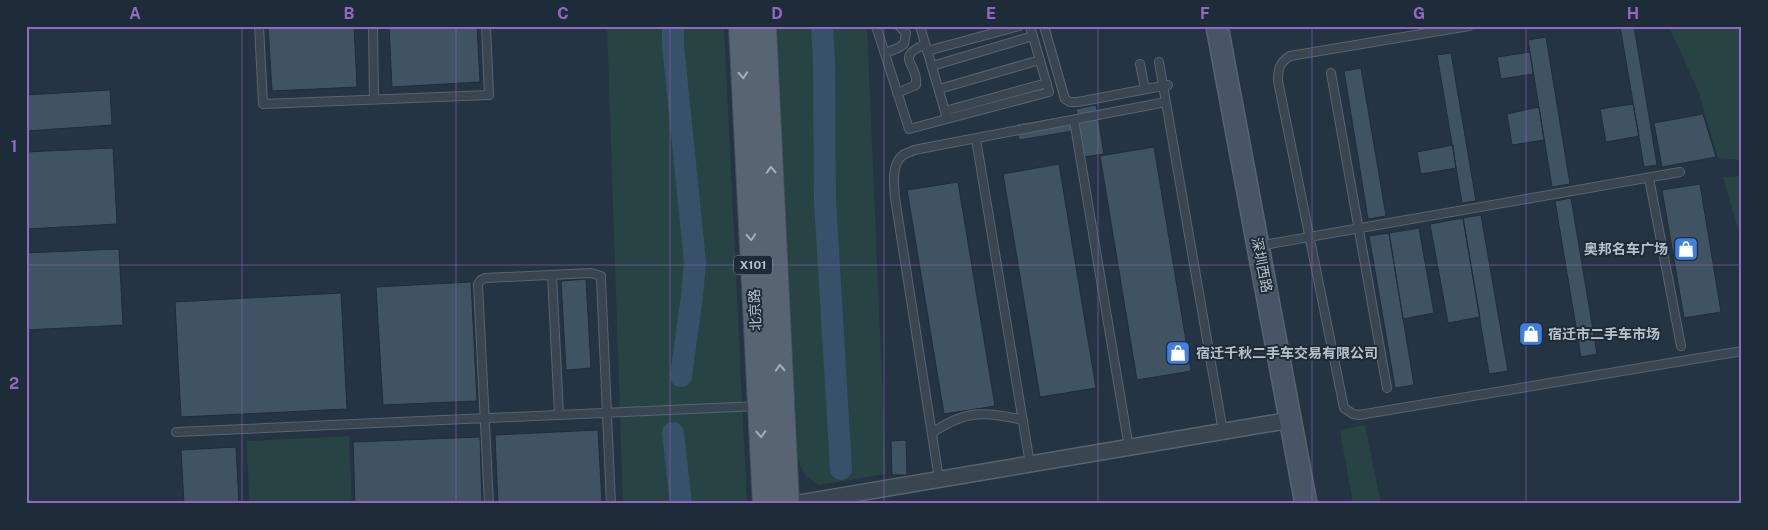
<svg xmlns="http://www.w3.org/2000/svg" width="1768" height="530" viewBox="0 0 1768 530" font-family="'Public Sans','Noto Sans SC',sans-serif">
	<style>
		.green { fill: #274344 }
		.lines { fill: none; stroke-linecap: round; stroke-linejoin: round }
		.river { stroke: #37516b; stroke-width: 22 }
		.building { fill: #405362; stroke: #202d3a }
		.lane-casing { stroke: #576470; stroke-width: 10 }
		.street-casing { stroke: #576470; stroke-width: 18 }
		.secondary-casing { stroke: #576470; stroke-width: 24 }
		.primary-casing { stroke: #434f5c; stroke-width: 26 }
		.lane { stroke: #394652; stroke-width: 8 }
		.street { stroke: #394652; stroke-width: 15 }
		.secondary { stroke: #475566; stroke-width: 21 }
		.primary { stroke: #576572; stroke-width: 24 }
		.oneway { stroke: #a3afba }
		.grid { fill: none; stroke: #9368c4; stroke-width: 1; stroke-opacity: 0.55 }
		.labels { text-anchor: middle; dominant-baseline: central; stroke-width: 4; stroke-linejoin: round; paint-order: stroke }
		.shield { fill: #1e2b38; stroke: #8894a0; stroke-width: 1 }
		.shield-label { font-size: 12px; font-weight: bold; fill: #b6c1cc }
		.poi-label { font-size: 14px; font-weight: bold; fill: #b6c1cc; stroke: #1e2b38; text-anchor: start }
		.street-label { font-size: 14px; fill: #b6c1cc; stroke: #1e2b38 }
		.neatline { fill: none; stroke: #9368c4; stroke-width: 2 }
		.grid-label { font-size: 16px; text-anchor: middle; font-weight: bold; fill: #9368c4 }
	</style>
	<rect width="100%" height="100%" fill="#253443"/>
	<path class="green" d="M607 26H724L747 504H623Z
		M777 26H867L886 474 819 485C806 477 802 473 798 459Z
		M1669 26H1742V160L1718 158 1699 93Z
		M1742 176V243L1723 177Z
		M1365 425 1381 504H1353L1340 430Z
		M349 436 352 504H249L247 441Z"/>
	<g class="lines">
		<path class="river" d="M673 26V45L695 262 692 296 681 376
			M822 26 824 62 825 200 841 469
			M673 433 681 504"/>
	</g>
	<path class="building" d="M268 26H354L357 87 272 91Z
		M389 26H477L480 82 392 87Z
		M1620 26H1634L1657 165 1644 167Z
		M1546 37 1570 184 1552 187 1528 40Z
		M1530 52 1533 74 1501 79 1497 57Z
		M1451 53 1476 201 1462 203 1437 55Z
		M1361 68 1386 216 1368 219 1344 71Z
		M110 90 112 125 26 131V95Z
		M1633 104 1639 136 1606 142 1600 109Z
		M1096 105 1104 154 1084 157 1076 109Z
		M1539 107 1544 140 1512 145 1507 114Z
		M1076 114 1079 130 1019 140 1016 124Z
		M1703 114 1716 157 1662 167 1654 123Z
		M1453 145 1456 168 1421 174 1417 152Z
		M1154 147 1191 371 1137 380 1100 156Z
		M113 148 117 224 26 229V152Z
		M1059 164 1096 388 1040 397 1003 174Z
		M958 182 995 406 944 414 907 190Z
		M1700 184 1721 312 1684 318 1662 190Z
		M1571 198 1597 354 1581 357 1555 201Z
		M1481 215 1508 371 1489 374 1463 218Z
		M1463 218 1480 317 1448 323 1430 224Z
		M1419 228 1434 313 1403 319 1389 233Z
		M1389 233 1414 385 1395 388 1369 236Z
		M119 249 123 325 26 330V253Z
		M586 279 591 368 566 370 561 281Z
		M471 282 477 401 383 405 376 287Z
		M341 293 347 409 181 417 175 302Z
		M598 430 602 504H498L495 435Z
		M480 437 482 504H355L353 442Z
		M906 440 907 475H892L891 441Z
		M236 447 239 504H184L181 450Z"/>
	<g class="lines">
		<defs>
			<path id="lane" d="M259 26 263 104 489 95 486 26
				M373 26 374 100
				M876 26 909 129 1049 92 1030 26
				M920 26 946 115
				M1044 26 1065 99 1070 102H1078L1168 85
				M1469 26 1290 56C1279 63 1278 69 1278 81L1344 408 1353 414 1359 415 1742 351
				M927 51 1019 26
				M885 53 898 48 904 44 906 33 899 26
				M1159 62 1223 432
				M1140 64 1145 89
				M932 66 1033 36
				M1331 73 1387 388
				M939 89 1040 60
				M897 93 916 85C919 63 893 59 925 44
				M945 111 1047 83
				M1074 120 1129 448
				M976 139 1030 464
				M1649 178 1681 346
				M1269 244 1680 172
				M552 275 559 415
				M176 432 758 406
				M932 433C965 410 985 411 1023 420
				M939 479 895 198C894 185 891 164 903 155 906 153 911 152 914 150L1166 102
				M489 504 478 284 481 280 485 278 591 273 601 276V279L611 504"/>
			<path id="street" d="M793 504 1291 420"/>
			<path id="secondary" d="M1217 26 1306 504"/>
			<path id="primary" d="M741 26 765 504
				M764 26 787 504"/>
		</defs>
		<use href="#lane" class="lane-casing"/>
		<use href="#street" class="street-casing"/>
		<use href="#secondary" class="secondary-casing"/>
		<use href="#primary" class="primary-casing"/>
		<use href="#lane" class="lane"/>
		<use href="#street" class="street"/>
		<use href="#secondary" class="secondary"/>
		<use href="#primary" class="primary"/>
	</g>
	<defs><path id="oneway-chevron" d="M-2-3.5L2.5 0L-2 3.5" fill="none" stroke-width="1.6" stroke-linecap="round" stroke-linejoin="round" transform="scale(1.25)"/></defs>
	<g class="oneway">
		<use href="#oneway-chevron" transform="translate(743 75) rotate(87)"/>
		<use href="#oneway-chevron" transform="translate(771 170) rotate(-93)"/>
		<use href="#oneway-chevron" transform="translate(751 237) rotate(87)"/>
		<use href="#oneway-chevron" transform="translate(780 368) rotate(-93)"/>
		<use href="#oneway-chevron" transform="translate(761 434) rotate(87)"/>
	</g>
	<path class="grid" d="M242 26V504M456 26V504M670 26V504M884 26V504M1098 26V504M1312 26V504M1526 26V504M26 265H1742"/>
	<defs>
		<symbol id="shop-square" viewBox="-11 -11 22 22"><rect x="-9" y="-9" width="18" height="18" rx="4" fill="#3f7fe0" stroke="#1e2b38"/><path d="M-5-2.5h2.3a2.7 3.5 0 0 1 5.4 0H5L5.5 6h-11ZM-1.5-2.5h3a1.5 2.3 0 0 0-3 0Z" fill="#fff"/></symbol>
	</defs>
	<g fill-rule="evenodd">
		<use href="#shop-square" x="1672" y="235" width="28" height="28"/>
		<use href="#shop-square" x="1517" y="320" width="28" height="28"/>
		<use href="#shop-square" x="1164" y="339" width="28" height="28"/>
	</g>
	<g class="labels">
		<rect class="shield" x="734" y="255.5" width="38" height="19" rx="4"/>
		<g class="shield-label">
			<text x="753" y="265">X101</text>
		</g>
		<g class="poi-label">
			<text x="1668" y="249" text-anchor="end">奥邦名车广场</text>
			<text x="1548" y="334">宿迁市二手车市场</text>
			<text x="1196" y="353">宿迁千秋二手车交易有限公司</text>
		</g>
		<g class="street-label">
			<text transform="translate(1262 265) rotate(79)">深圳西路</text>
			<text transform="translate(755 310) rotate(-93)">北京路</text>
		</g>
	</g>
	<rect width="1768" height="530" fill="none" stroke="#1e2b38" stroke-width="55"/>
	<rect x="28" y="28" width="1712" height="474" class="neatline"/>
	<g class="grid-label">
		<text x="135" y="19">A</text>
		<text x="349" y="19">B</text>
		<text x="563" y="19">C</text>
		<text x="777" y="19">D</text>
		<text x="991" y="19">E</text>
		<text x="1205" y="19">F</text>
		<text x="1419" y="19">G</text>
		<text x="1633" y="19">H</text>
		<text x="14" y="152">1</text>
		<text x="14" y="389">2</text>
	</g>
</svg>
